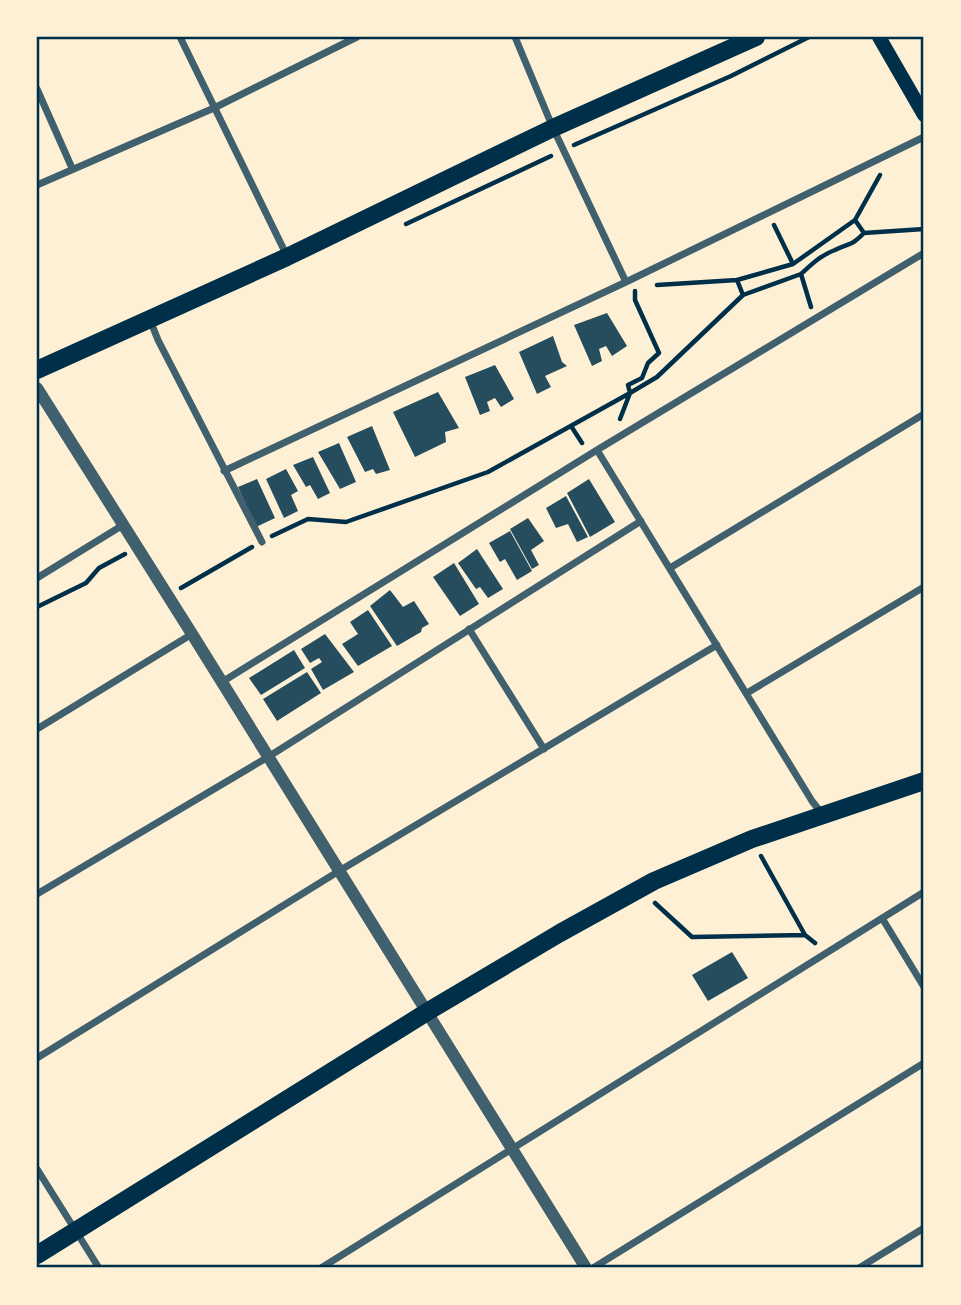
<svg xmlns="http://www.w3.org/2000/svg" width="961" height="1305" viewBox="0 0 961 1305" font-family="'Nunito Sans',sans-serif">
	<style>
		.building { fill: #264d5e }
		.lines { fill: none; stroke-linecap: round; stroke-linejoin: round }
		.path { stroke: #003049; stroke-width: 4.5 }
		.minor { stroke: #3f606c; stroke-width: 7 }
		.tertiary { stroke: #3f606c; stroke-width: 12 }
		.secondary { stroke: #003049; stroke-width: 14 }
		.primary { stroke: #003049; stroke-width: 18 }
		.neatline { fill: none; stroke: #003049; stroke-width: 2.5 }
	</style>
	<rect width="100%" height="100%" fill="#fdf0d5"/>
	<path class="building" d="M607 313 627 346 612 356 606 346 599 349 602 361 592 366 574 325Z
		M553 336 562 362 567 366 545 376 551 387 537 394 519 352Z
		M495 365 514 399 501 407 495 398 487 402 490 411 480 415 465 377Z
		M438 392 459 428 445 432 446 442 415 457 393 412Z
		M372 426 390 470 376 474 373 469 365 472 347 437Z
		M339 443 356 482 340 489 318 452Z
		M313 457 330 493 318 499 310 485 306 487 293 465Z
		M286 469 298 491 291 495 298 511 284 518 266 479Z
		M257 479 275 518 256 527 238 487Z
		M589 479 615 522 590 537 567 493Z
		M566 496 588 537 577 542 568 524 556 528 546 508Z
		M528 518 544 541 531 550 539 565 532 569 510 529Z
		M510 531 532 571 517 580 505 559 500 562 489 543Z
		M477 549 503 589 488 598 480 587 476 589 458 563Z
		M454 563 479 604 460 616 433 577Z
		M390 590 403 607 414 601 429 624 422 628 421 632 397 646 370 606Z
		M368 610 392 646 358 666 342 644 358 634 350 622Z
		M325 634 354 672 323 690 311 669 322 662 319 658 310 663 301 649Z
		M294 650 305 668 261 695 249 678Z
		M307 672 321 693 277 721 263 699Z
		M732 952 748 978 708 1001 692 975Z"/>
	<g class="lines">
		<path class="path" d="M574 145 731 76 809 37
			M855 220 864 233 924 229
			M406 224 551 156
			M774 225 793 264 855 220 880 175
			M737 280 793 264
			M743 295 801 274
			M811 307 801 274C812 264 821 255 835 250 851 242 850 247 864 233
			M620 419 630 393 657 377 743 295 737 280 657 285
			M571 426 582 443
			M272 536 308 519 346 522 488 472 630 393 628 385 642 378 648 363 659 353 635 300V291
			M181 588 252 547
			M37 607 86 583 99 568 125 554
			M761 856 805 935 815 943
			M655 903 692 937 805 935"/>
		<path class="minor" d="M180 37 287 256
			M515 37 553 128 626 282
			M37 89 72 168
			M37 185 214 108 357 37
			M150 320 158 340 262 542
			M597 450 812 801 823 815
			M224 471 626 282 924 137
			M670 568 924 414
			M37 578 123 525
			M469 629 544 749
			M222 682 597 450 924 253
			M747 693 924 587
			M37 729 192 634
			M37 894 268 757 641 521
			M882 918 924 987
			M37 1058 339 871 717 645
			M37 1169 99 1268
			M321 1268 924 892
			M593 1268 924 1063
			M859 1268 924 1228"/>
		<path class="tertiary" d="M37 388 192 634 586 1268"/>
		<path class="secondary" d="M879 37 924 115"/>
		<path class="primary" d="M37 370 287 257 553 128 756 37
			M37 1255 427 1012 560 933 654 881 752 839 924 781"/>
	</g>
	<rect width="961" height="1305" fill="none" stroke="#fdf0d5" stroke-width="77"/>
	<rect x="38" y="38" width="884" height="1228" class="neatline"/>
</svg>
